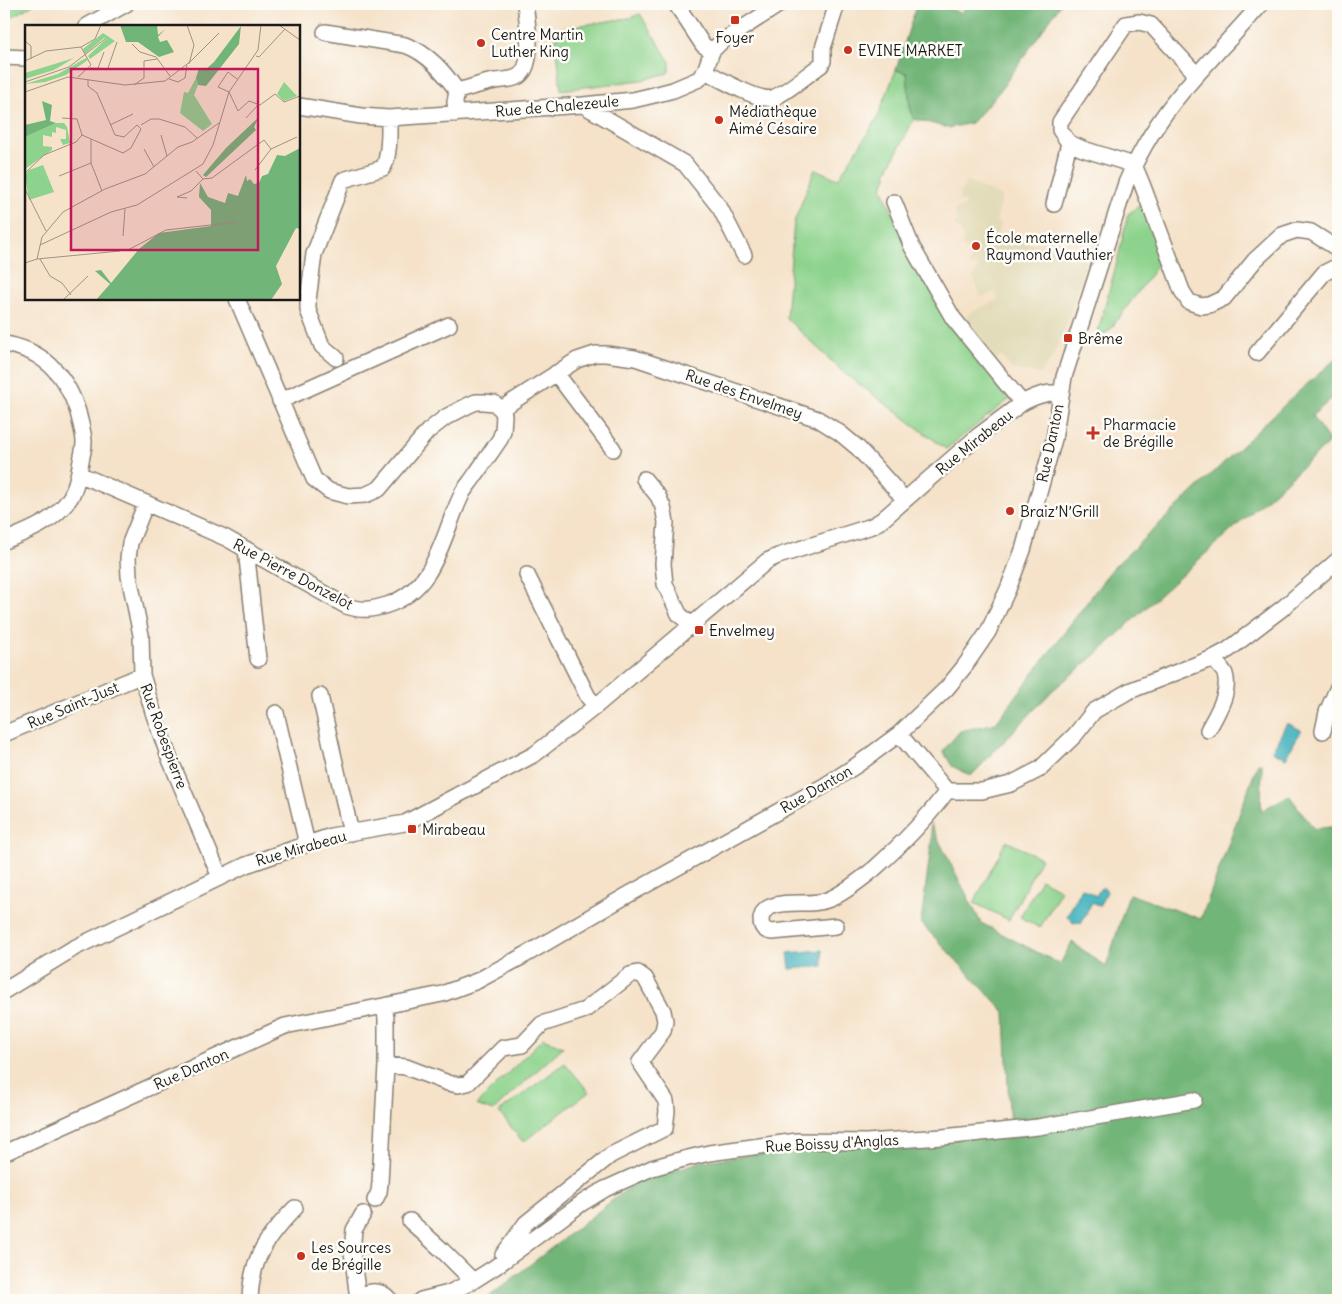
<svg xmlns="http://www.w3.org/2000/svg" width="1342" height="1304" viewBox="0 0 1342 1304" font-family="Delius,sans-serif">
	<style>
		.built { fill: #e3dcba }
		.green { fill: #8ed38d; stroke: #557854 }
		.forest { fill: #72b578; stroke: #47684a }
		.water { fill: #44b3bd; stroke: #30686c }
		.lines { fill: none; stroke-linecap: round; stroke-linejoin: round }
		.minor-casing { stroke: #887f72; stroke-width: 18 }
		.minor { stroke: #fff; stroke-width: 15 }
		.poi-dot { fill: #c8321e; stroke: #fdfcf7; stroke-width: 2 }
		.labels { text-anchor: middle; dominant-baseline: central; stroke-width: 5; stroke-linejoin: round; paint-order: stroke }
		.poi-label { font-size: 15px; fill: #1c1c1c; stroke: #fdfcf7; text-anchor: start }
		.street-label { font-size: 15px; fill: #1c1c1c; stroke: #fdfcf7 }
		.inset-road { fill: none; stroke: #9e9384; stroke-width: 1 }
		.view { fill: #c2185b; fill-opacity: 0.15; stroke: #c2185b; stroke-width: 2.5 }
		.inset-edge { fill: none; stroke: #1c1c1c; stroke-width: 2.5 }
	</style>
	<rect width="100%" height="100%" fill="#fdfcf7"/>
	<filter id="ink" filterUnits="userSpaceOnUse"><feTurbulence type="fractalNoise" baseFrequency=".02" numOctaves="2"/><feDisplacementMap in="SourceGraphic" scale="10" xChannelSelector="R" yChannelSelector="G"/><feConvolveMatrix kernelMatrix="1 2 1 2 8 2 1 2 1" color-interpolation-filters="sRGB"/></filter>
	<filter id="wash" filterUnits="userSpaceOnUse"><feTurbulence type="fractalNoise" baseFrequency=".0096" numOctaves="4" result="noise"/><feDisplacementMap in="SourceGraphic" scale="20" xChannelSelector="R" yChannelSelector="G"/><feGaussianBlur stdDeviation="1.12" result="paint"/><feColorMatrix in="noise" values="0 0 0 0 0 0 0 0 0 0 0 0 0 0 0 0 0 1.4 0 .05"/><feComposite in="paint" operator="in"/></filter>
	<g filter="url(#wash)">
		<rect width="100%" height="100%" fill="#f5e2c9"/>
		<path class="built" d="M966 181 1002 197 996 221 1001 223 997 235 1087 258 1067 323 1051 360 1040 374 1012 369 1001 356 996 360 967 320V315L969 313 998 300 996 292 981 297 973 276 978 267 977 265 973 267 969 265 971 259 967 248 963 247 962 244 964 240 960 229H958L955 226 957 221 954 210 965 206V203L958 200Z"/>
		<path class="green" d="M4 4H34L4 22Z
			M640 14 670 62V68L668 73 642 80 561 90 555 29 629 18Z
			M896 70 907 73 910 107 914 119 886 173 888 175 882 187 909 253 1011 398 946 449 844 373 786 318 794 222 815 169 838 179 877 119Z
			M1143 203 1162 256 1152 273 1110 330 1096 339 1118 258 1128 214Z
			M1006 841 1041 858 1009 920 974 903Z
			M1041 879 1061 890 1040 928 1020 917Z
			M543 1038 563 1047 493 1111 476 1105Z
			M565 1063 589 1092 523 1142 499 1112Z"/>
		<path class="forest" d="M917 4H935L961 13 968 4H1061L999 92 971 123 949 128 914 119 910 107 907 73 896 70Z
			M1338 357V393L1312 416 1330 442 1154 600 1098 653 1053 690 971 776 952 766 943 751 960 731 996 723 1112 569 1297 393Z
			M1258 763 1262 764 1261 811 1289 795 1314 829 1338 826V1300H487L490 1296 636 1182 703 1161 810 1148 1010 1134 1005 1012 921 923 932 838 930 823 981 923 1060 964 1072 942 1106 967 1129 894 1201 919Z"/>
		<path class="water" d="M1287 723 1301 730 1286 758 1272 751Z
			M1103 887 1105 888 1107 892 1099 906 1092 902 1081 924 1076 922 1074 923 1072 922 1071 919 1067 916 1082 888 1096 896 1100 889Z
			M822 950 823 966 790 969 788 953Z"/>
	</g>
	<g filter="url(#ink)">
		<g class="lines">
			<defs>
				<path id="minor" d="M676 4 703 45 712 51
					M87 26 126 4
					M325 32 405 45C428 53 444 72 457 91
					M4 57 26 58
					M705 71C718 78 759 102 773 98 786 93 808 74 821 65L823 61V48L837 4
					M583 105 685 164 720 208 744 255
					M299 106 361 116 389 118 583 105 633 100 654 95 673 90 699 79 705 71 712 51 721 42 780 4
					M456 114 455 102 457 91C470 88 482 83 495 81 502 80 511 80 517 77 536 68 527 21 525 4
					M1134 165 1142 184 1182 291 1189 302 1201 306 1209 305 1224 298 1255 260 1282 235 1297 230 1311 232 1338 249
					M1134 165 1083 149 1069 143 1060 130V122L1126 24 1139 22 1151 25 1197 75
					M894 202 912 247 953 318 1022 403
					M1054 204 1069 143
					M4 344C44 350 66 375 78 412 80 422 84 433 84 442 84 449 82 455 81 461 79 473 76 488 70 498 54 522 29 531 4 541
					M1257 353 1324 273 1338 266
					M336 358 322 346 308 310V300L314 254 343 180 383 168C390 156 389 132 389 118
					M556 373 613 449
					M280 401 449 325
					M501 409 577 360 595 354H606L635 358 818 419 840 433 858 448 905 500
					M79 474 226 538 346 606C362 611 371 610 387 605 438 588 442 533 463 492 467 486 472 480 476 474 484 462 492 451 500 439L503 431 504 415 501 409 494 403 484 402H476L469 405 446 417 428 431 379 489 365 495 348 496 329 491 314 479 237 299
					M644 479 658 496 663 507 666 522 663 564 665 584 679 614 691 625
					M146 503 130 543 128 558 129 576 141 635 142 675 154 715 169 757 220 877
					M246 549 258 659
					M527 575 588 697 596 706
					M320 696 351 833
					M276 713 307 844
					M1208 730C1216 715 1231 692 1225 674 1223 669 1216 663 1213 658
					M1323 731 1327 712 1338 687
					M4 734 142 675
					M899 734 947 791H982L1011 784 1040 769 1075 735 1094 711 1129 691 1213 658 1228 650 1284 607 1338 560
					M836 926 772 932C764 931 761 927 761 919 762 914 765 909 770 907 788 899 812 907 830 899 846 892 860 880 874 869 901 845 926 820 947 791
					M4 991 74 948 246 865 331 836 405 823 535 754 596 706 767 561 778 556 872 526 882 520 978 436 1022 403C1035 396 1046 392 1061 393
					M386 1065 406 1067 448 1083 458 1085 468 1083 503 1048 522 1045 542 1024 585 1010 630 975 638 973 645 978 663 1011 665 1021 663 1031 640 1062 666 1101 667 1111 665 1128 611 1155 526 1223 503 1255
					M4 1153 285 1026 442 994 477 981 525 955 626 896 824 786 857 765 899 734 947 688 964 667 988 632 1008 589 1023 550 1054 439 1064 377 1126 183C1140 151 1159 119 1182 92 1207 62 1235 34 1261 4
					M375 1200 379 1192 380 1183 386 1065V1018L384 1006
					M410 1221 441 1249 473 1281
					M358 1299 352 1251 354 1230 363 1214
					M250 1300C251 1258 267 1237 295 1208
					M357 1300C367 1289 381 1289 390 1300
					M421 1300 449 1293 473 1281 495 1267 582 1203 605 1189 652 1168 680 1160 709 1153 797 1141 866 1142 943 1137 1038 1127 1194 1100"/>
			</defs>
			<use href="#minor" class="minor-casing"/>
			<use href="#minor" class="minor"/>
		</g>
	</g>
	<g class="poi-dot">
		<rect x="730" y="15" width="10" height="10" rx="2.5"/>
		<circle cx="481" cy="43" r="5"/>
		<circle cx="848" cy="50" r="5"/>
		<circle cx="719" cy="120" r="5"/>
		<circle cx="976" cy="246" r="5"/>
		<rect x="1063" y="333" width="10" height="10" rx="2.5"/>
		<path d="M1090.5 425.5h5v5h5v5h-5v5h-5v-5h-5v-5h5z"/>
		<circle cx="1010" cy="511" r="5"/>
		<rect x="694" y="625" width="10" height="10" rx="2.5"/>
		<rect x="407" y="824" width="10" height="10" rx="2.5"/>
		<circle cx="301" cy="1256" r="5"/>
	</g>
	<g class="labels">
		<g class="poi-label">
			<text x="491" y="34">Centre Martin<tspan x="491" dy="17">Luther King</tspan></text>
			<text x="735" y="37" text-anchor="middle">Foyer</text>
			<text x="858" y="50">EVINE MARKET</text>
			<text x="729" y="111">Médiathèque<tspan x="729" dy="17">Aimé Césaire</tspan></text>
			<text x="986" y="237">École maternelle<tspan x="986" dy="17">Raymond Vauthier</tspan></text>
			<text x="1078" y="338">Brême</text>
			<text x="1103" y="424">Pharmacie<tspan x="1103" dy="17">de Brégille</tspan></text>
			<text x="1020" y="511">Braiz’N’Grill</text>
			<text x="709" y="630">Envelmey</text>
			<text x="422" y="829">Mirabeau</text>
			<text x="311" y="1247">Les Sources<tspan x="311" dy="17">de Brégille</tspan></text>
		</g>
		<g class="street-label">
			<text transform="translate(557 106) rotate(-5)">Rue de Chalezeule</text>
			<text transform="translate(744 394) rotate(19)">Rue des Envelmey</text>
			<text transform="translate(974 442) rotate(-39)">Rue Mirabeau</text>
			<text transform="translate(1050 443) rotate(-78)">Rue Danton</text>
			<text transform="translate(293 574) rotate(28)">Rue Pierre Donzelot</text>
			<text transform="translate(73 705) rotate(-23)">Rue Saint-Just</text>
			<text transform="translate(164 736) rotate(70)">Rue Robespierre</text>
			<text transform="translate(816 789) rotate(-30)">Rue Danton</text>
			<text transform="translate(301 848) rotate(-16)">Rue Mirabeau</text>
			<text transform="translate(191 1069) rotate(-24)">Rue Danton</text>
			<text transform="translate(832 1143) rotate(-3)">Rue Boissy d'Anglas</text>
		</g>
	</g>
	<g transform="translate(25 25)">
		<rect width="275" height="275" fill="#f5e2c9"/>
		<path d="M78 8 90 16 65 34 63 31 81 14 79 13 60 29 58 24ZM49 33 29 45 0 54V48ZM61 33 63 35 41 50 20 57 0 59 33 49ZM171 53 173 60 169 70 187 99 178 106 155 88 159 67 163 68ZM259 57 272 71 259 76 252 69ZM31 98H39L42 102 45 118 38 120 35 114H41V105L31 102V108L27 107V112L18 110V121L27 122V125L0 144V112ZM18 140 29 167 4 175 0 150 4 145Z" fill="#8ed38d"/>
		<path d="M95 0H132L133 10 140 4 133 12 135 17 142 15 149 27 134 32 113 17H101ZM216 1 214 19 181 61 173 60 171 53 174 43 180 45 189 37ZM17 76 27 80 25 96 31 98 0 112V100L21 95ZM234 92 229 102 231 105 181 152 178 150 201 123ZM275 123V204L271 203 251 241 257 259 246 275H71L85 259 70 246 76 245 86 258 114 224 134 208 186 201V185L174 172 175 158 183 172 200 178 203 168 213 171 221 150 222 156 225 154 229 159 234 158 237 151 243 149 252 130 260 131Z" fill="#72b578"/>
		<path class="inset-road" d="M162 0 169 20 164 39M254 0 275 15M0 16 6 21V34M107 19 115 27 131 32 145 51M231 31 234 32 260 4M0 36 21 26 56 22 70 14 76 0M65 43 93 44M73 43 79 27M83 43 92 17M53 52 66 40 56 22M144 54 153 57 160 53 162 40M0 57 44 42 80 14M109 60 119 53V36L132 34M0 67 43 52 100 60 140 56 166 36 194 8M204 67 213 86 224 76 235 80 250 69 259 77 275 71M204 67 193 62 203 47 212 54M37 93 52 94 57 110M221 93 234 79M85 100 108 89M116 100 126 94H134L160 102 172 113M57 110 98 128 106 123 116 104 112 100 99 112 90 110 72 68 63 61V54M136 110 142 131M66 114V138L77 166M119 124 129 142M230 145 246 124 272 112M171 146 178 154 187 153 239 115 246 124M0 148 19 130 51 117 57 110M34 151 66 138M0 164 21 206M162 173 152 172 166 166 178 154M98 211 100 184M15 220 86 187 112 180 178 139 188 120 204 67 233 25 236 0M101 226 141 205 212 197M12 234 17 212 38 187 80 164 120 149 153 122 167 117 194 98M15 234 25 251 37 258 46 270M0 238 12 234 95 226M38 275 63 251"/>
		<path class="view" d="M46 44H233V225H46Z"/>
		<rect width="275" height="275" class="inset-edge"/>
	</g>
	<rect width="1342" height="1304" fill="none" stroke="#fdfcf7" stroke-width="20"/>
</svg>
